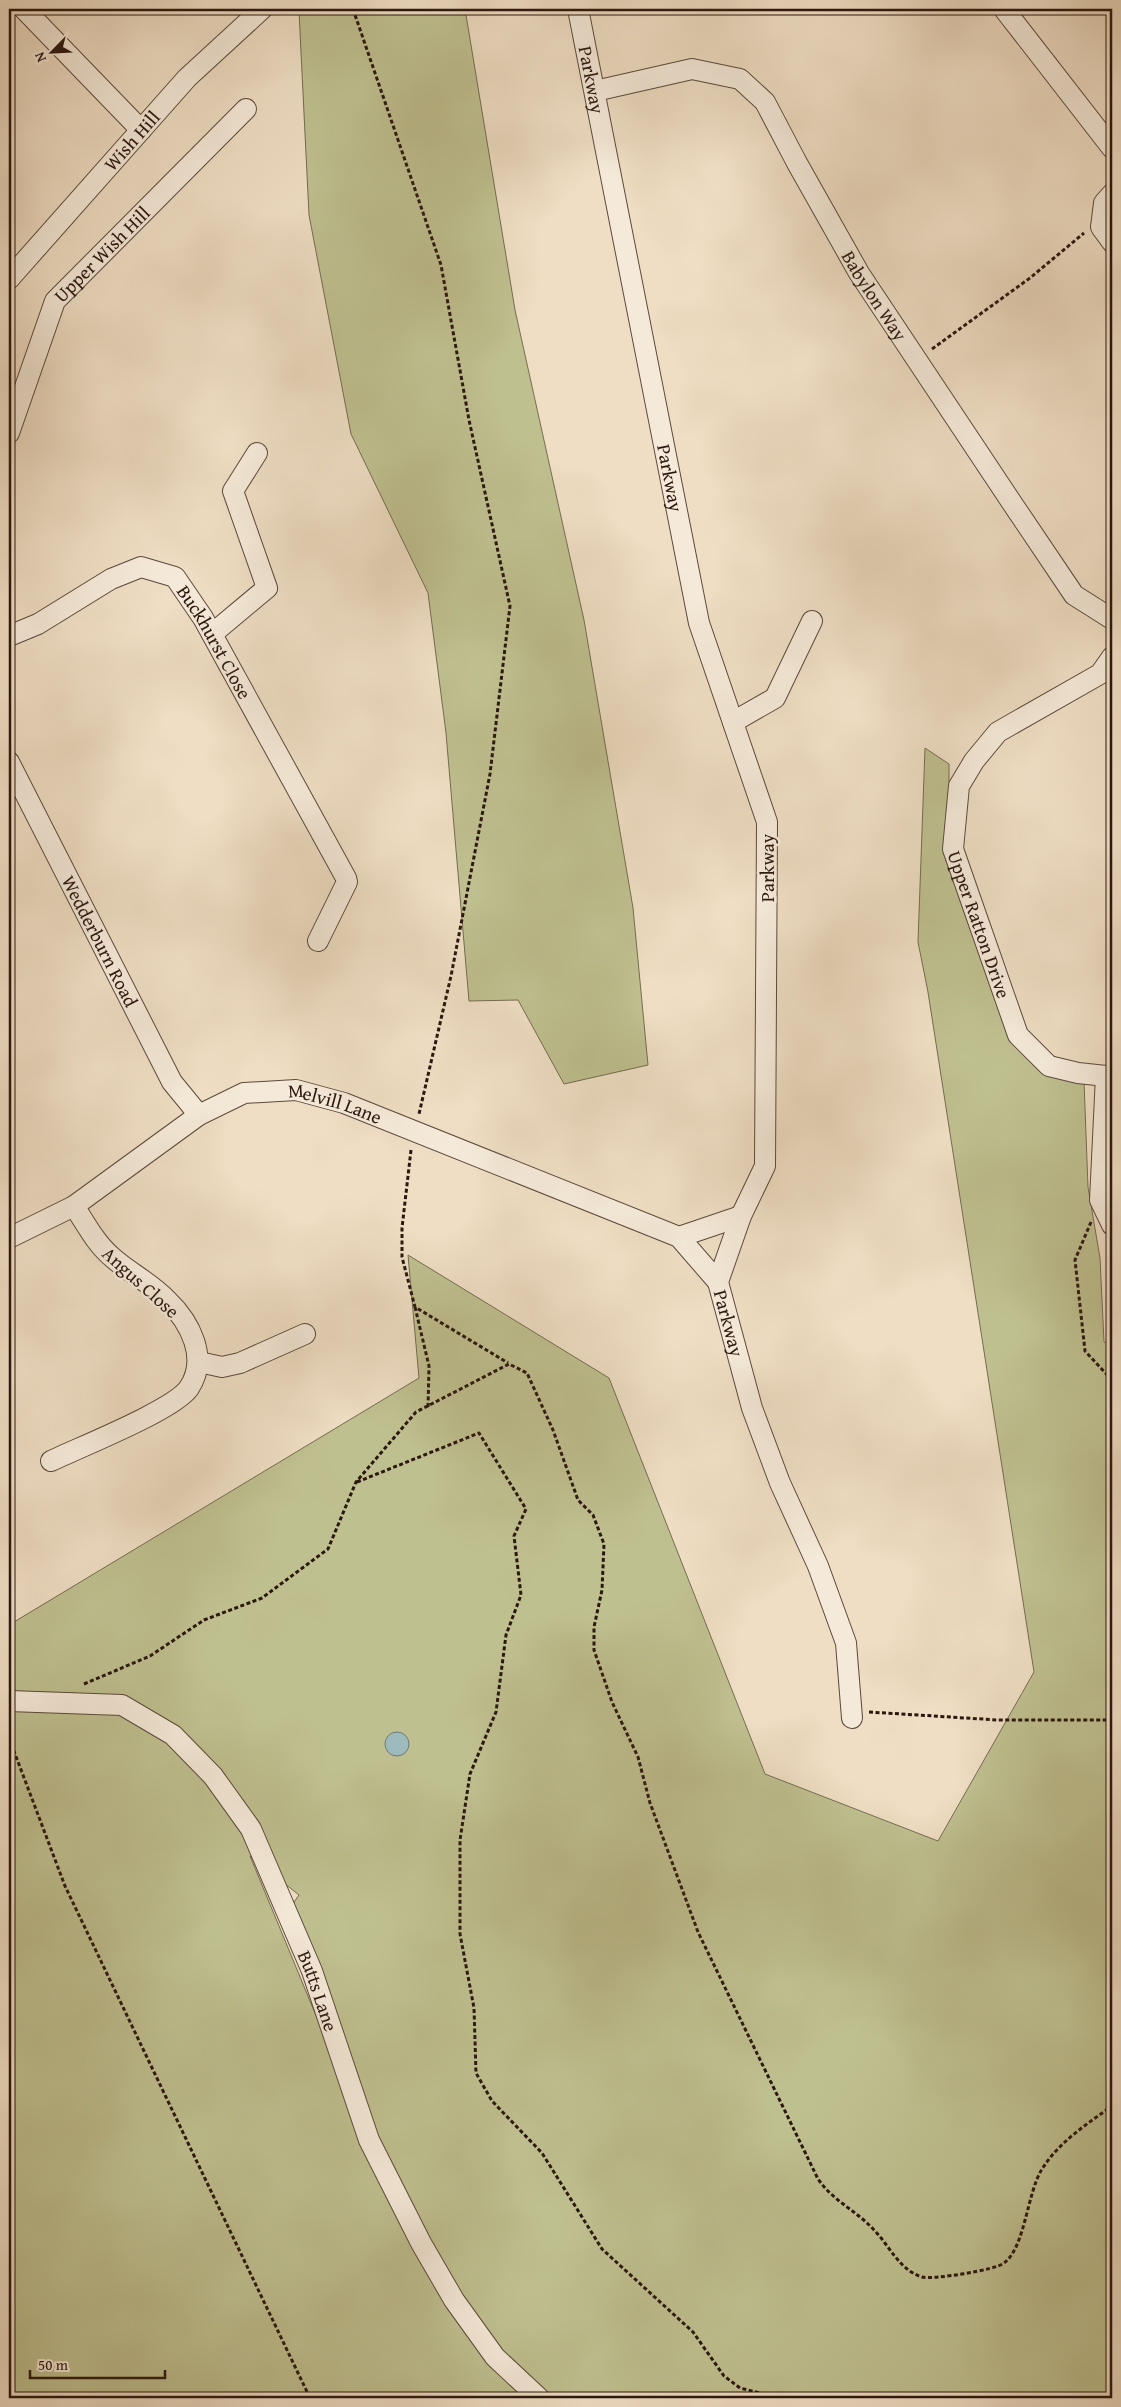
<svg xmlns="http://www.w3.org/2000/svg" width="1121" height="2407" viewBox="0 0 1121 2407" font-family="'Gentium Book Plus',serif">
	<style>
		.green { fill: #bfc090; stroke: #756c50; fill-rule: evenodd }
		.water { fill: #9dbabd; stroke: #6f7977 }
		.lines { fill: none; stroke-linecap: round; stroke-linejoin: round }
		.minor-casing { stroke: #5c493c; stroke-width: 22 }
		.path { stroke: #2b170f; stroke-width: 3; stroke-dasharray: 4 2.5; stroke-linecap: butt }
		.minor { stroke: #f5ead9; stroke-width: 20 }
		.labels { text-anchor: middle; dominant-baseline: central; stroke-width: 5; stroke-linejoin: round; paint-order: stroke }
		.street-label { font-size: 19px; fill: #2b170f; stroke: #f5ead9 }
	</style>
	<rect width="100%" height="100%" fill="#efdec4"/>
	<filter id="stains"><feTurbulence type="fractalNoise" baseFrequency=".004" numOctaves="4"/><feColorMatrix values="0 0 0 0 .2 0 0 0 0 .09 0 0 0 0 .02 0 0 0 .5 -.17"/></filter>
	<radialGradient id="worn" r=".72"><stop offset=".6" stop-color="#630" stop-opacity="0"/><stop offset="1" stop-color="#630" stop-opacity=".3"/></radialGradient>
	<path class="green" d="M301 9H465L515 310 584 620 633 908 648 1065 564 1084 518 1000 469 1001 446 733 428 593 351 434 309 215 299 11Z
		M925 748 949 764V850L1031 1050 1084 1082 1088 1187 1100 1258 1104 1342 1112 1346V2398H9V1625L419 1378 408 1255 609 1378 765 1774 938 1841 1034 1672 928 992 918 942ZM250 1856 299 1895 292 1905 334 2059Z"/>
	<path class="water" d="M385 1744a12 12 0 1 1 24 0a12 12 0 1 1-24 0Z"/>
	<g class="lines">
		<defs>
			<g id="minor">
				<path d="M24 9 141 130"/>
				<path id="s1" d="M578 9 699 623 767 822 765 1166 741 1216 718 1282 752 1408 780 1483 818 1566 846 1643 852 1718"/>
				<path d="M1004 9 1112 148"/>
				<path id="s2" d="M595 91 692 69 740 79 765 102 797 163 859 273 1012 503 1074 595 1112 619"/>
				<path d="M1112 194 1104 203 1101 227 1112 242"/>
				<path id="s3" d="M9 279 187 78 262 9"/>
				<path id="s4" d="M9 433 55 301 246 109"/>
				<path d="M212 634 267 588 233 491 257 453"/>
				<path id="s5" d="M9 636 38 624 111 579 141 567 175 577 203 618 346 878 347 882 318 941"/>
				<path id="s6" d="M1112 657 1100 674 998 732 974 761 959 786 953 849 1018 1035 1049 1066 1078 1073 1106 1076 1112 1074"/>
				<path d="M733 722 775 698 812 621"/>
				<path id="s7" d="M9 762 172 1082 199 1115"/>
				<path d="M1106 1076 1100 1200 1112 1225"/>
				<path d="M679 1237 741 1216"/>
				<path id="s8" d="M9 1238 74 1206 199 1115 244 1093 296 1090 344 1103 679 1237 718 1282"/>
				<path d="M199 1362 222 1367 240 1363 305 1334"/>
				<path d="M51 1461C80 1447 174 1410 189 1388 209 1358 190 1322 167 1300 151 1283 130 1273 113 1258 96 1244 86 1224 74 1206"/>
				<path id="s9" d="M9 1701 122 1705 173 1735 213 1776 251 1829 312 1971 369 2140 421 2243 454 2300 495 2357 539 2398"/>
			</g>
		</defs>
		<use href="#minor" class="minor-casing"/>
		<path class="path" d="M353 9 441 265 469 420 510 606 490 774 451 976 419 1114
			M932 349 1030 278 1084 233
			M411 1150 402 1228V1257L415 1307 508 1363
			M1091 1222 1075 1260 1085 1351 1112 1380
			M415 1307 429 1366 428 1408
			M357 1482 479 1433 526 1509 514 1536 521 1595 506 1635 496 1712 470 1774 460 1840V1934L474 2008 476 2073 492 2101 542 2153 602 2249 693 2332 724 2376 740 2388 780 2398
			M1112 1495 1109 1528 1112 1543
			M84 1684 150 1656 204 1620 262 1598 328 1549 356 1482 416 1412 509 1364 527 1373 553 1430 578 1500 593 1515 604 1544 602 1590 594 1627V1650L612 1702 638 1757 650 1803 698 1932 818 2179C833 2201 857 2211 874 2230 890 2246 899 2270 922 2277 932 2280 996 2270 1004 2263 1025 2248 1027 2193 1042 2169 1059 2142 1087 2124 1112 2106
			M869 1712 998 1720H1112
			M9 1738 65 1886 310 2398"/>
		<use href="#minor" class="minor"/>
	</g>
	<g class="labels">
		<g class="street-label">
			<text stroke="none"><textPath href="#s1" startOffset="72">Parkway</textPath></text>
			<text stroke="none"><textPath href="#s3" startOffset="185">Wish Hill</textPath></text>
			<text stroke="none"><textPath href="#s4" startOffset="206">Upper Wish Hill</textPath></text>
			<text stroke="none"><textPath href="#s2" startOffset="405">Babylon Way</textPath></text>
			<text stroke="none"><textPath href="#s1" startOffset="478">Parkway</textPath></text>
			<text stroke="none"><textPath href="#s5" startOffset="261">Buckhurst Close</textPath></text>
			<text transform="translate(767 868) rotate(-90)">Parkway</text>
			<text stroke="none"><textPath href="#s6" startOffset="348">Upper Ratton Drive</textPath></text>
			<text stroke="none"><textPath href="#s7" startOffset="201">Wedderburn Road</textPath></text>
			<text stroke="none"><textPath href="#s8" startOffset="370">Melvill Lane</textPath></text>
			<text transform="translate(141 1282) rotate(42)">Angus Close</text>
			<text stroke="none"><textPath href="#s1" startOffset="1348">Parkway</textPath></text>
			<text stroke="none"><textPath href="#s9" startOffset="470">Butts Lane</textPath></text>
		</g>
	</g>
	<rect width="1121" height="2407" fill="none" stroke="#efdec4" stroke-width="30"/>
	<rect x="10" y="10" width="1101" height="2387" fill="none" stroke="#2b170f" stroke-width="2.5"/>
	<rect x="15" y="15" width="1091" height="2377" fill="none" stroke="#2b170f"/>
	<g transform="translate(52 52) rotate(246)" stroke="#f5ead9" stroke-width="4" paint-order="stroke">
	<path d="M0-4L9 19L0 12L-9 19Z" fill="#2b170f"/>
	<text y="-8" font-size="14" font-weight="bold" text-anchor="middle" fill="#2b170f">N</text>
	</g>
	<path d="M30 2370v8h135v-8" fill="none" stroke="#2b170f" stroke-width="2.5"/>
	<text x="38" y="2370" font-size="15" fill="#2b170f" stroke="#f5ead9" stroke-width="4" paint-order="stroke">50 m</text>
	<rect width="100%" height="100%" filter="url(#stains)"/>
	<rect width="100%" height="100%" fill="url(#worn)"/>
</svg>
